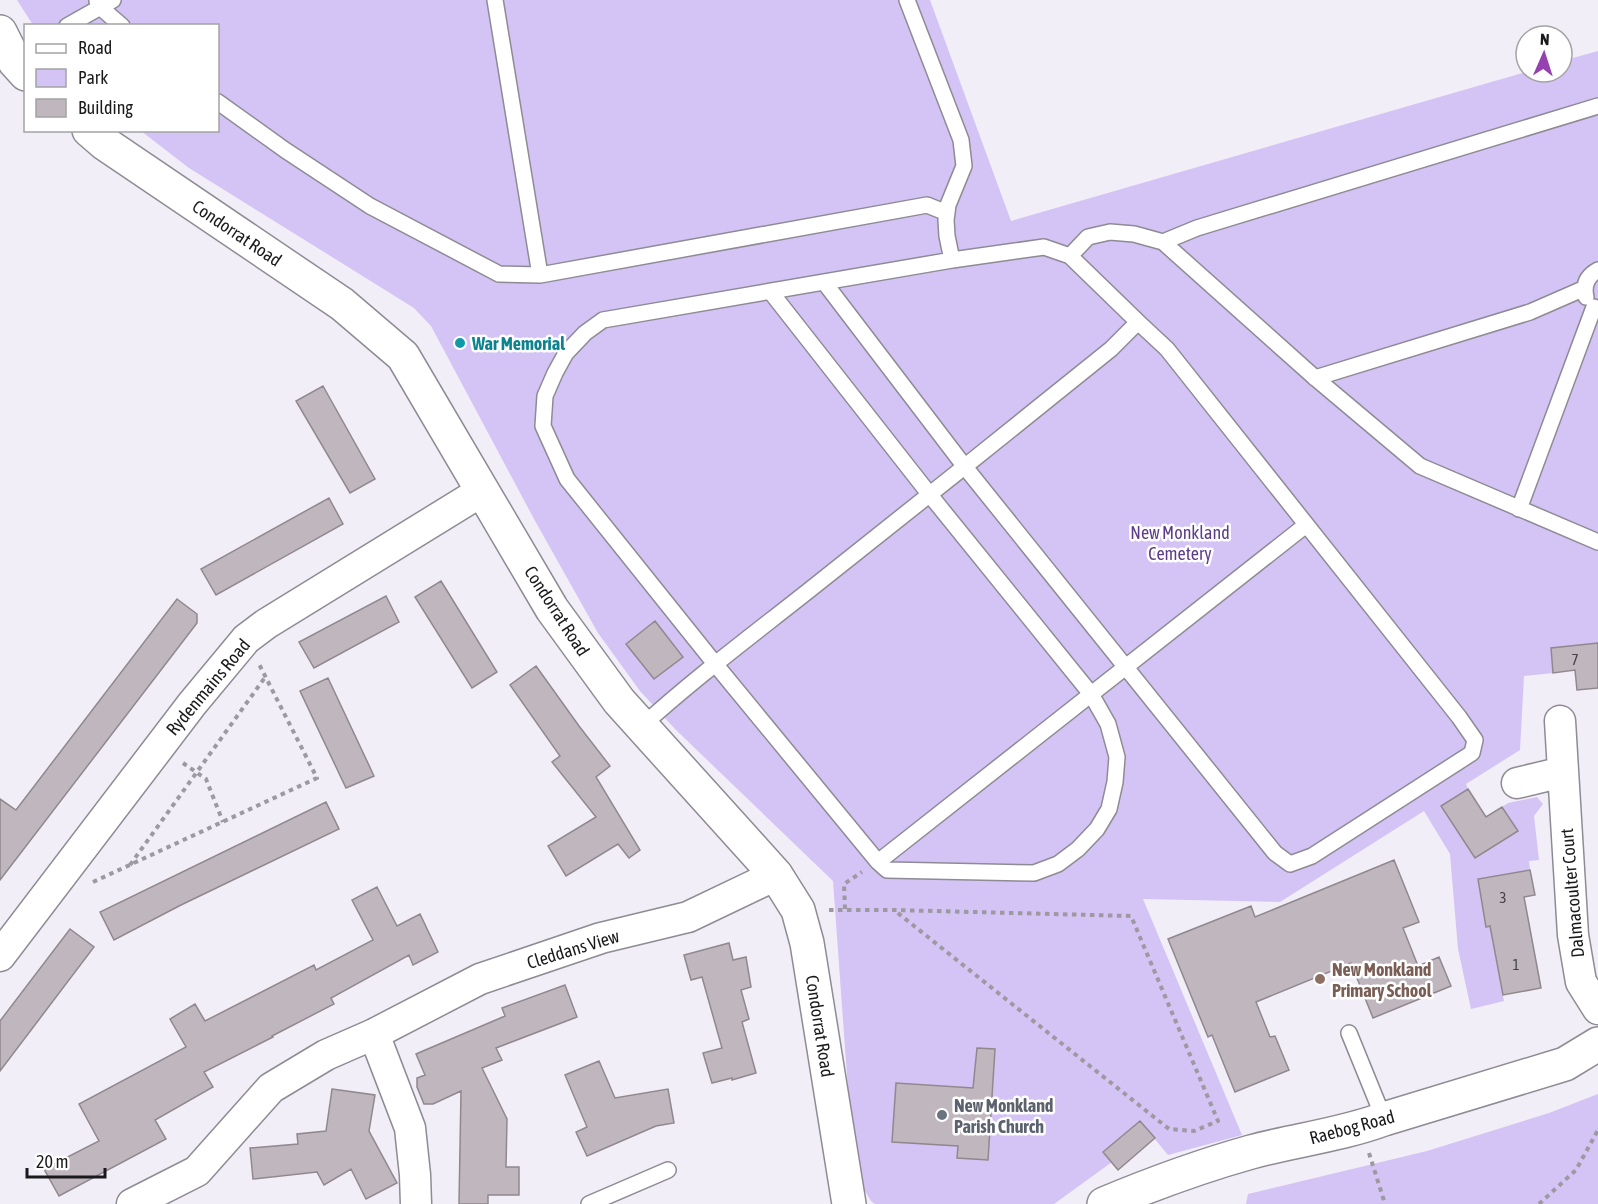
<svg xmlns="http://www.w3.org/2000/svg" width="1598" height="1204" viewBox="0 0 1598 1204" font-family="'Asap Condensed',sans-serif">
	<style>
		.green { fill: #d4c3f5 }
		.building { fill: #c0b7be; stroke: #90888e; stroke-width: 1.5 }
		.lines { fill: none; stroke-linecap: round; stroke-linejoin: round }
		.lane-casing { stroke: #8e8b94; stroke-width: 18 }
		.street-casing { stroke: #8e8b94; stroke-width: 33 }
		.secondary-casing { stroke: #8e8b94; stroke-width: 36 }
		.path { stroke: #9c99a1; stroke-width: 4; stroke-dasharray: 4.5 4.5; stroke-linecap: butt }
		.lane { stroke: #fff; stroke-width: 15 }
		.street { stroke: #fff; stroke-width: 30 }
		.secondary { stroke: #fff; stroke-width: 33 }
		.culture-dot { fill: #0f9aa8; stroke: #fff; stroke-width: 2 }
		.education-dot { fill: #8d6e63; stroke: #fff; stroke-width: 2 }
		.worship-dot { fill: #6b7280; stroke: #fff; stroke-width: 2 }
		.labels { text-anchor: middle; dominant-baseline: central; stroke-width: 5; stroke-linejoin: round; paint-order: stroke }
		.number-label { font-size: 15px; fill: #444044 }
		.street-label { font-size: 18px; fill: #1a191c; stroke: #fff }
		.culture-label { font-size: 18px; font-weight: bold; fill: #0d838f; stroke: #fff; text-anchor: start }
		.park-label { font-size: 18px; fill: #5c3c8b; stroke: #fff }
		.education-label { font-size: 18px; font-weight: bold; fill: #785e54; stroke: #fff; text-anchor: start }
		.worship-label { font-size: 18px; font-weight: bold; fill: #5b616d; stroke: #fff; text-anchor: start }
	</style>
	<rect width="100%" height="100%" fill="#f1eef8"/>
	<path class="green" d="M17 0H930L1011 221 1526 72H1562V61L1598 51V643L1551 648 1553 673 1524 676 1520 750 1466 784 1468 789 1441 806 1475 858 1517 831 1502 807 1508 803 1537 797 1543 804 1534 816 1539 860 1529 861 1530 870 1478 879 1486 926 1519 921 1530 933 1492 940 1504 1001 1471 1009 1458 949 1450 854 1424 811 1280 902 1143 899 1242 1135 1168 1155 1140 1121 1103 1152 1112 1162 1054 1204H875L871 1201 854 1173 833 881 675 729 640 691 598 633 534 519 431 326 414 308 189 168 141 131 218 130V26L33 25Z
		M1598 1094V1204H1246L1248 1194 1427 1151 1549 1113Z"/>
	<path class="building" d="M323 386 375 479 350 493 296 401Z
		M329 498 343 524 216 595 201 569Z
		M441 581 497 672 472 688 415 597Z
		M386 596 399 622 314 668 299 642Z
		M177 599 197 614V623L0 880V799L16 810Z
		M655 621 683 657 654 679 626 644Z
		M1598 643V688L1577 690 1575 670 1553 673 1551 648Z
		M536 666 579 726 610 766 596 777 640 850 629 858 618 844 566 876 548 846 596 817 552 762 560 756 510 685Z
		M328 678 374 776 346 788 300 691Z
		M1468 789 1486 817 1502 807 1518 831 1475 858 1441 806Z
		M326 802 339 829 181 905 114 940 100 912Z
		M1394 860 1419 922 1403 928 1418 966 1439 957 1451 986 1373 1018 1351 963 1256 1002 1270 1037 1275 1036 1289 1070 1235 1092 1212 1035 1208 1037 1168 939 1251 906 1255 917Z
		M1530 870 1535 895 1524 897 1541 988 1503 995 1490 926 1486 927 1478 879Z
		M377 887 397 926 420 914 438 952 413 965 409 955 331 998 334 1004 272 1036 273 1037 204 1072 213 1087 155 1120 166 1139 59 1196 44 1169 99 1141 79 1104 186 1047 170 1019 195 1004 205 1021 314 965 316 970 373 940 352 900Z
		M70 929 94 947 0 1071V1021Z
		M729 943 733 960 746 957 751 987 741 990 749 1019 742 1022 756 1073 732 1080V1078L712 1083 703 1053 722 1048 702 977 691 980 684 955Z
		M565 985 577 1017 496 1048 502 1060 482 1068 507 1119 506 1167H519V1195H488V1204H459L461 1091 433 1104H424L417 1087V1078L425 1075 416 1054 505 1016 502 1008Z
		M977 1048 995 1049 988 1160 957 1158 958 1146 892 1142 896 1083 973 1088Z
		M599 1061 615 1098 668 1089 674 1123 656 1126 587 1156 576 1132 587 1127 565 1075Z
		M332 1089 375 1095 369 1131 397 1183 366 1199 351 1169 324 1185 317 1172 253 1179 250 1148 298 1144 297 1134 326 1131Z
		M1140 1121 1155 1138 1118 1170 1103 1152Z"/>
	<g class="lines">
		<defs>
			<path id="lane" d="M495 0 540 275 927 205 947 213
				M907 0 961 140 964 166 948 205 946 220 947 236 952 260
				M97 1 100 7 122 26
				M67 26 113 0
				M218 102 285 150 370 206 499 274 540 275
				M1163 242 1197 228 1598 106
				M1070 256 1088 237 1110 232 1134 234 1163 242 1313 376 1420 466 1598 542
				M824 282 965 467 1275 853 1290 864 1312 856 1472 753 1475 740 1459 717 1167 349 1138 322
				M770 291 930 495 1091 694 1108 724 1117 757 1115 782 1109 809 1097 829 1078 849 1058 864 1034 873 887 870 878 862
				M1586 297C1583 285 1587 276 1598 270
				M1315 378 1530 312 1585 288
				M1519 509 1594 307
				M641 727C697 676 758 631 817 584 916 506 1013 428 1111 349L1138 322 1070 256 1044 247 952 260 603 320 585 333 566 353 555 373 545 396 543 426 567 479 716 665 878 862 1306 525
				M1349 1033 1384 1119
				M589 1204 668 1170"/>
			<path id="street" d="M1560 721 1573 935 1581 982 1598 1009
				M1517 783 1563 772
				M0 956 192 704 246 639 266 624 482 491
				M374 1034 410 1128 415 1175 416 1204
				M132 1204 197 1171 271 1088 326 1055 374 1034 480 979 601 938 688 917 776 875"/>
			<path id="secondary" d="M0 32 15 62 26 74
				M89 130 104 143 342 304 403 356 552 609 619 701 776 875 798 910 807 943 849 1204
				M1104 1204C1152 1184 1201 1166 1251 1152 1295 1140 1341 1135 1384 1119L1565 1064 1598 1044"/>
		</defs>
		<use href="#lane" class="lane-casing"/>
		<use href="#street" class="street-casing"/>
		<use href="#secondary" class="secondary-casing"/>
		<path class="path" d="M183 763 206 779 223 822
			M130 865 266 676
			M93 882 317 778 259 664
			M845 909 844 884 862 872
			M829 910H894L1131 916 1218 1121 1194 1131 1169 1129 894 910
			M1369 1153 1385 1204
			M1539 1204 1576 1170 1598 1130"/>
		<use href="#lane" class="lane"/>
		<use href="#street" class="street"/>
		<use href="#secondary" class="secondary"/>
	</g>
	<circle class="culture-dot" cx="460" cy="343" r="6"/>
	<circle class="education-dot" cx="1320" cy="979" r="6"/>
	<circle class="worship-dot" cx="942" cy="1115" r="6"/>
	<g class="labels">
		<g class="number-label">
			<text x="1575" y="659">7</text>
			<text x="1503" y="897">3</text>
			<text x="1516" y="964">1</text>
		</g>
		<g class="street-label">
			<text transform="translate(237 233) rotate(34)">Condorrat Road</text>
			<text transform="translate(557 611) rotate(57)">Condorrat Road</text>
			<text transform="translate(208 687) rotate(-50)">Rydenmains Road</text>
			<text transform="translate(1572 893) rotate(-95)">Dalmacoulter Court</text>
			<text transform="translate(573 949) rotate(-17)">Cleddans View</text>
			<text transform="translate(820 1026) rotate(81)">Condorrat Road</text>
			<text transform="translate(1352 1127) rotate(-15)">Raebog Road</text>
		</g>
		<g class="culture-label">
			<text x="472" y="343">War Memorial</text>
		</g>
		<g class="park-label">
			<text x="1180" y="532">New Monkland<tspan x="1180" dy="21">Cemetery</tspan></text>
		</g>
		<g class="education-label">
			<text x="1332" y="969">New Monkland<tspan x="1332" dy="21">Primary School</tspan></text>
		</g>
		<g class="worship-label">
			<text x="954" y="1105">New Monkland<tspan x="954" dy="21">Parish Church</tspan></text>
		</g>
	</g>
	<rect x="24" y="24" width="195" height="108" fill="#ffffff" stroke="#a3a3a4" stroke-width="1.5"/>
	<rect x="36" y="44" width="30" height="9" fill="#ffffff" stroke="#a3a3a4" stroke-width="1.5"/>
	<text x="78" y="54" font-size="18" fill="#1a191c">Road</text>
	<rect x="36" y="69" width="30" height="18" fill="#d4c3f5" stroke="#a3a3a4" stroke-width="1.5"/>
	<text x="78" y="84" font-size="18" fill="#1a191c">Park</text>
	<rect x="36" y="99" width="30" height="18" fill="#c0b7be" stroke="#a3a3a4" stroke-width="1.5"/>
	<text x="78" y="114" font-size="18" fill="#1a191c">Building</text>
	<g transform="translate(1544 54) rotate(3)"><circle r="28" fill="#ffffff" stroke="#a3a3a4" stroke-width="1.5"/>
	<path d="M0-4.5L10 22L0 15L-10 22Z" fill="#9542b0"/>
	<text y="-9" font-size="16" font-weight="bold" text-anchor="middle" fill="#1a191c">N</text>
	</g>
	<path d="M27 1168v9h78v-9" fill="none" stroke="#1a191c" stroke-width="3"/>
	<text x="36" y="1168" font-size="18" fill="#1a191c" stroke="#ffffff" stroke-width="4.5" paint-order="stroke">20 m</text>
</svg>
